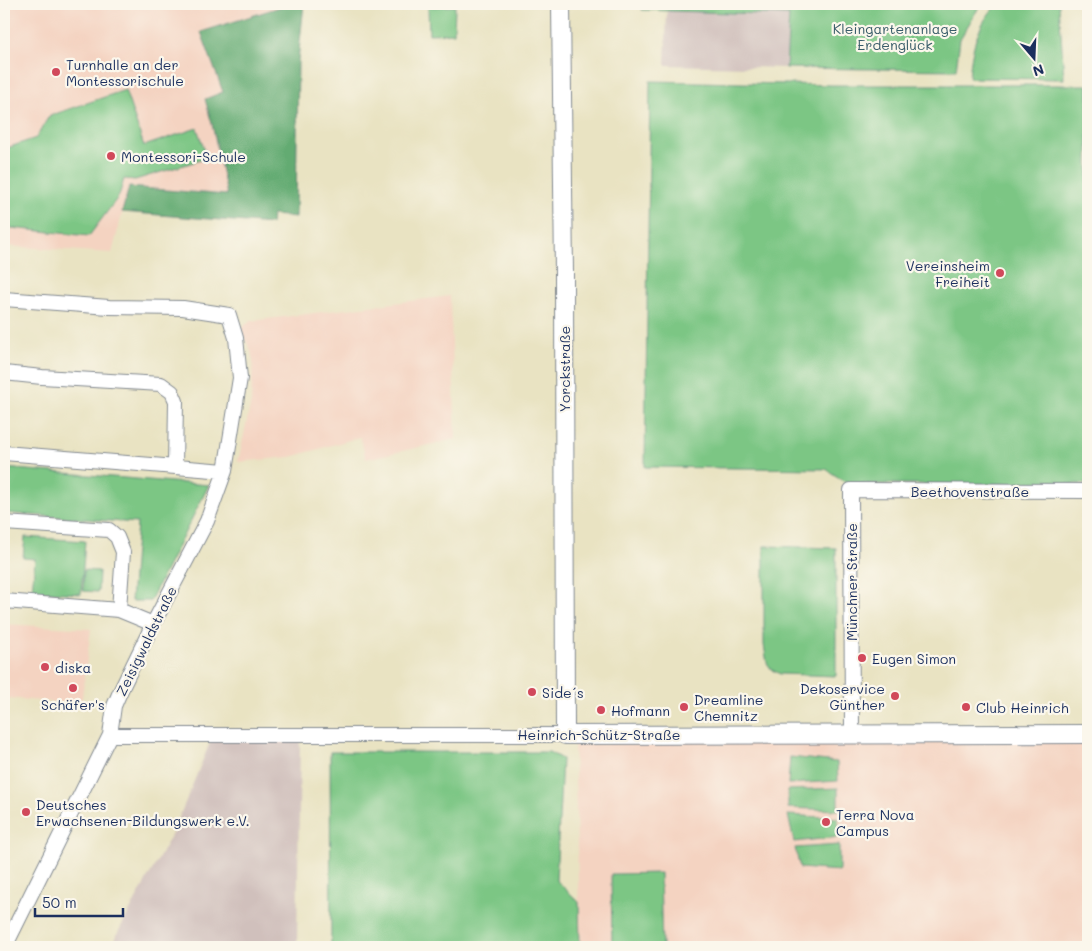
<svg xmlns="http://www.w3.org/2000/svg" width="1092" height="951" viewBox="0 0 1092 951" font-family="Mali,sans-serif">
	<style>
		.built { fill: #f4d3c1 }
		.industrial { fill: #d0c0bc }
		.green { fill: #7bc684; stroke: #4b7a71 }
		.forest { fill: #64ab72; stroke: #406d68 }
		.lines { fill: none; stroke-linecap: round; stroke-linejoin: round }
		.minor-casing { stroke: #828990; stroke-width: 16 }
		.major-casing { stroke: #828990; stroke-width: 20 }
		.minor { stroke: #fff; stroke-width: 14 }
		.major { stroke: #fff; stroke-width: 18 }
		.poi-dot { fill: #d1495b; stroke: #fbf7ec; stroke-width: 2 }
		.labels { text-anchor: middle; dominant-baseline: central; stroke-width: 4.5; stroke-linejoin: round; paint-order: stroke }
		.park-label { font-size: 14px; fill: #385c69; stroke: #fbf7ec }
		.poi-label { font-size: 14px; fill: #1b2f5e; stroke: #fbf7ec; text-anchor: start }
		.street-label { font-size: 14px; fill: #1b2f5e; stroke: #fbf7ec }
	</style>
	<rect width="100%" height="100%" fill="#fbf7ec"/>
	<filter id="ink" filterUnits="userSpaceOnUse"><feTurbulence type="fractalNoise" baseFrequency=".02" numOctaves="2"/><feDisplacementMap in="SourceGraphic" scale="10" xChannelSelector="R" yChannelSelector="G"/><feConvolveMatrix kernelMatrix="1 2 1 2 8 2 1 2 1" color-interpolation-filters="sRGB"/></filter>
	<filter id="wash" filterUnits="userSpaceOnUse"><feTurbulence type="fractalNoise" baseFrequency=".0096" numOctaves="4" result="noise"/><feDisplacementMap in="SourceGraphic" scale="20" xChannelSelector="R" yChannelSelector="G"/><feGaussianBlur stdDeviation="1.12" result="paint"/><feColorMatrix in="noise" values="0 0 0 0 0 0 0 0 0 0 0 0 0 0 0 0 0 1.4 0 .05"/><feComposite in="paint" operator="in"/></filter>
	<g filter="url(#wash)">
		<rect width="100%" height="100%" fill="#e9e3c2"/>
		<path class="built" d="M4 4H289L201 32 223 92 205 99 212 124 227 195 129 187 112 253 4 246Z
			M450 296 456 439 366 459 360 437 291 457 238 462 251 402 253 361 251 351 241 330 245 325 251 321Z
			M4 624 91 629 81 704 4 698Z
			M1088 740V947H580L574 741Z"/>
		<path class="industrial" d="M667 10 789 15 786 68 665 65Z
			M211 740 300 741 297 947H110L173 832Z"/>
		<path class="green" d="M642 4H983L976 12 960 39 956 70 786 68 789 15 642 10Z
			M998 4H1059L1064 79 969 78C971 51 977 23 998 4Z
			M455 6 454 33 429 34 428 7Z
			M650 81 832 85H1088V484H848L826 469 645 467Z
			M125 90 144 146 197 128 207 158 135 180 124 179 119 196 89 236 11 228 4 207V149L36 138 49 116Z
			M4 468 209 485 150 601H131L137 523 4 513Z
			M25 537 85 541 81 594 32 591 35 559 23 558Z
			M764 546 836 548V676L780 674 772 670 767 663 764 645Z
			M84 570 99 571 98 592 83 591Z
			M330 752H549L562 759 556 880 579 902 580 947H331Z
			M790 757 837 762 838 781 788 784Z
			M838 788V810L788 808V790Z
			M788 815 838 818 839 837 794 842Z
			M839 845V871L800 868 795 848Z
			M660 873 662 947H612L611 874Z"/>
		<path class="forest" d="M289 4H304L298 61 296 217 272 215 271 224 122 212 129 187 227 195 212 124 205 99 223 92 201 32Z"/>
	</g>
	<g filter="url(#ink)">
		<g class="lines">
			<defs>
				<path id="minor" d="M4 299 109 307 183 308 229 315 236 338 240 378 225 471 207 521 153 624 120 692 114 706 110 735 5 947
					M4 373 42 377 161 384 172 392 176 401 175 467
					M4 453 225 471
					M4 523 109 530 117 537 123 552 119 610
					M4 601 119 610 153 624
					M110 735H565
					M852 735 851 490 1088 491"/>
				<path id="major" d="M561 4 564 274 565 735 1088 734"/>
			</defs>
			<use href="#minor" class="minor-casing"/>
			<use href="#major" class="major-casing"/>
			<use href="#minor" class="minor"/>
			<use href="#major" class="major"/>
		</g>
	</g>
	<g class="poi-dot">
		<circle cx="56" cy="72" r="5"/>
		<circle cx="111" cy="156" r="5"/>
		<circle cx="1000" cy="273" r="5"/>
		<circle cx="862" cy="658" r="5"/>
		<circle cx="45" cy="667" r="5"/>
		<circle cx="73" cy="688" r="5"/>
		<circle cx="532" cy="692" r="5"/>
		<circle cx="895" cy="696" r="5"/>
		<circle cx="684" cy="707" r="5"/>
		<circle cx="966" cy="707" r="5"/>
		<circle cx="601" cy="710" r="5"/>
		<circle cx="26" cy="812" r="5"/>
		<circle cx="826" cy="822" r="5"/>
	</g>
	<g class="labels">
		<g class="park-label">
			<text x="895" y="28">Kleingartenanlage<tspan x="895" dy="16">Erdenglück</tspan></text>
		</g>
		<g class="poi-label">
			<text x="66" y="64">Turnhalle an der<tspan x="66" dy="16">Montessorischule</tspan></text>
			<text x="121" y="156">Montessori-Schule</text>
			<text x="990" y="265" text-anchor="end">Vereinsheim<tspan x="990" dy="16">Freiheit</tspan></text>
			<text x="872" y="658">Eugen Simon</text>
			<text x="55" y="667">diska</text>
			<text x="885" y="688" text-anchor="end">Dekoservice<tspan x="885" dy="16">Günther</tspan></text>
			<text x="542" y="692">Side´s</text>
			<text x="694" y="699">Dreamline<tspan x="694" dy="16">Chemnitz</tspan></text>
			<text x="73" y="704" text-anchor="middle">Schäfer's</text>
			<text x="976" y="707">Club Heinrich</text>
			<text x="611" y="710">Hofmann</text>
			<text x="36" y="804">Deutsches<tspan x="36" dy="16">Erwachsenen-Bildungswerk e.V.</tspan></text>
			<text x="836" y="814">Terra Nova<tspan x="836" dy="16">Campus</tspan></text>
		</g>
		<g class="street-label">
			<text transform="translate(564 369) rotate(-90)">Yorckstraße</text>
			<text x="970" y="491">Beethovenstraße</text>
			<text transform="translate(851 582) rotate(-90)">Münchner Straße</text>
			<text transform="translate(146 641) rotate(-64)">Zeisigwaldstraße</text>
			<text x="599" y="734">Heinrich-Schütz-Straße</text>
		</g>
	</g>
	<rect width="1092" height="951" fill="none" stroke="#fbf7ec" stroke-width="20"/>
	<g transform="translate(1034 58) rotate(161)" stroke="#fbf7ec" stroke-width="4" paint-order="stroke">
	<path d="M0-4L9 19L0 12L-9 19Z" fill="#1b2f5e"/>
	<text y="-8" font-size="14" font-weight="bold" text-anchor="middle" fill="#1b2f5e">N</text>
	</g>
	<path d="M35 908v8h88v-8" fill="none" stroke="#1b2f5e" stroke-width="2.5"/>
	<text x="42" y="908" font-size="15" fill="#1b2f5e" stroke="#fbf7ec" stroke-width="4" paint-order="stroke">50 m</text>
</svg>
